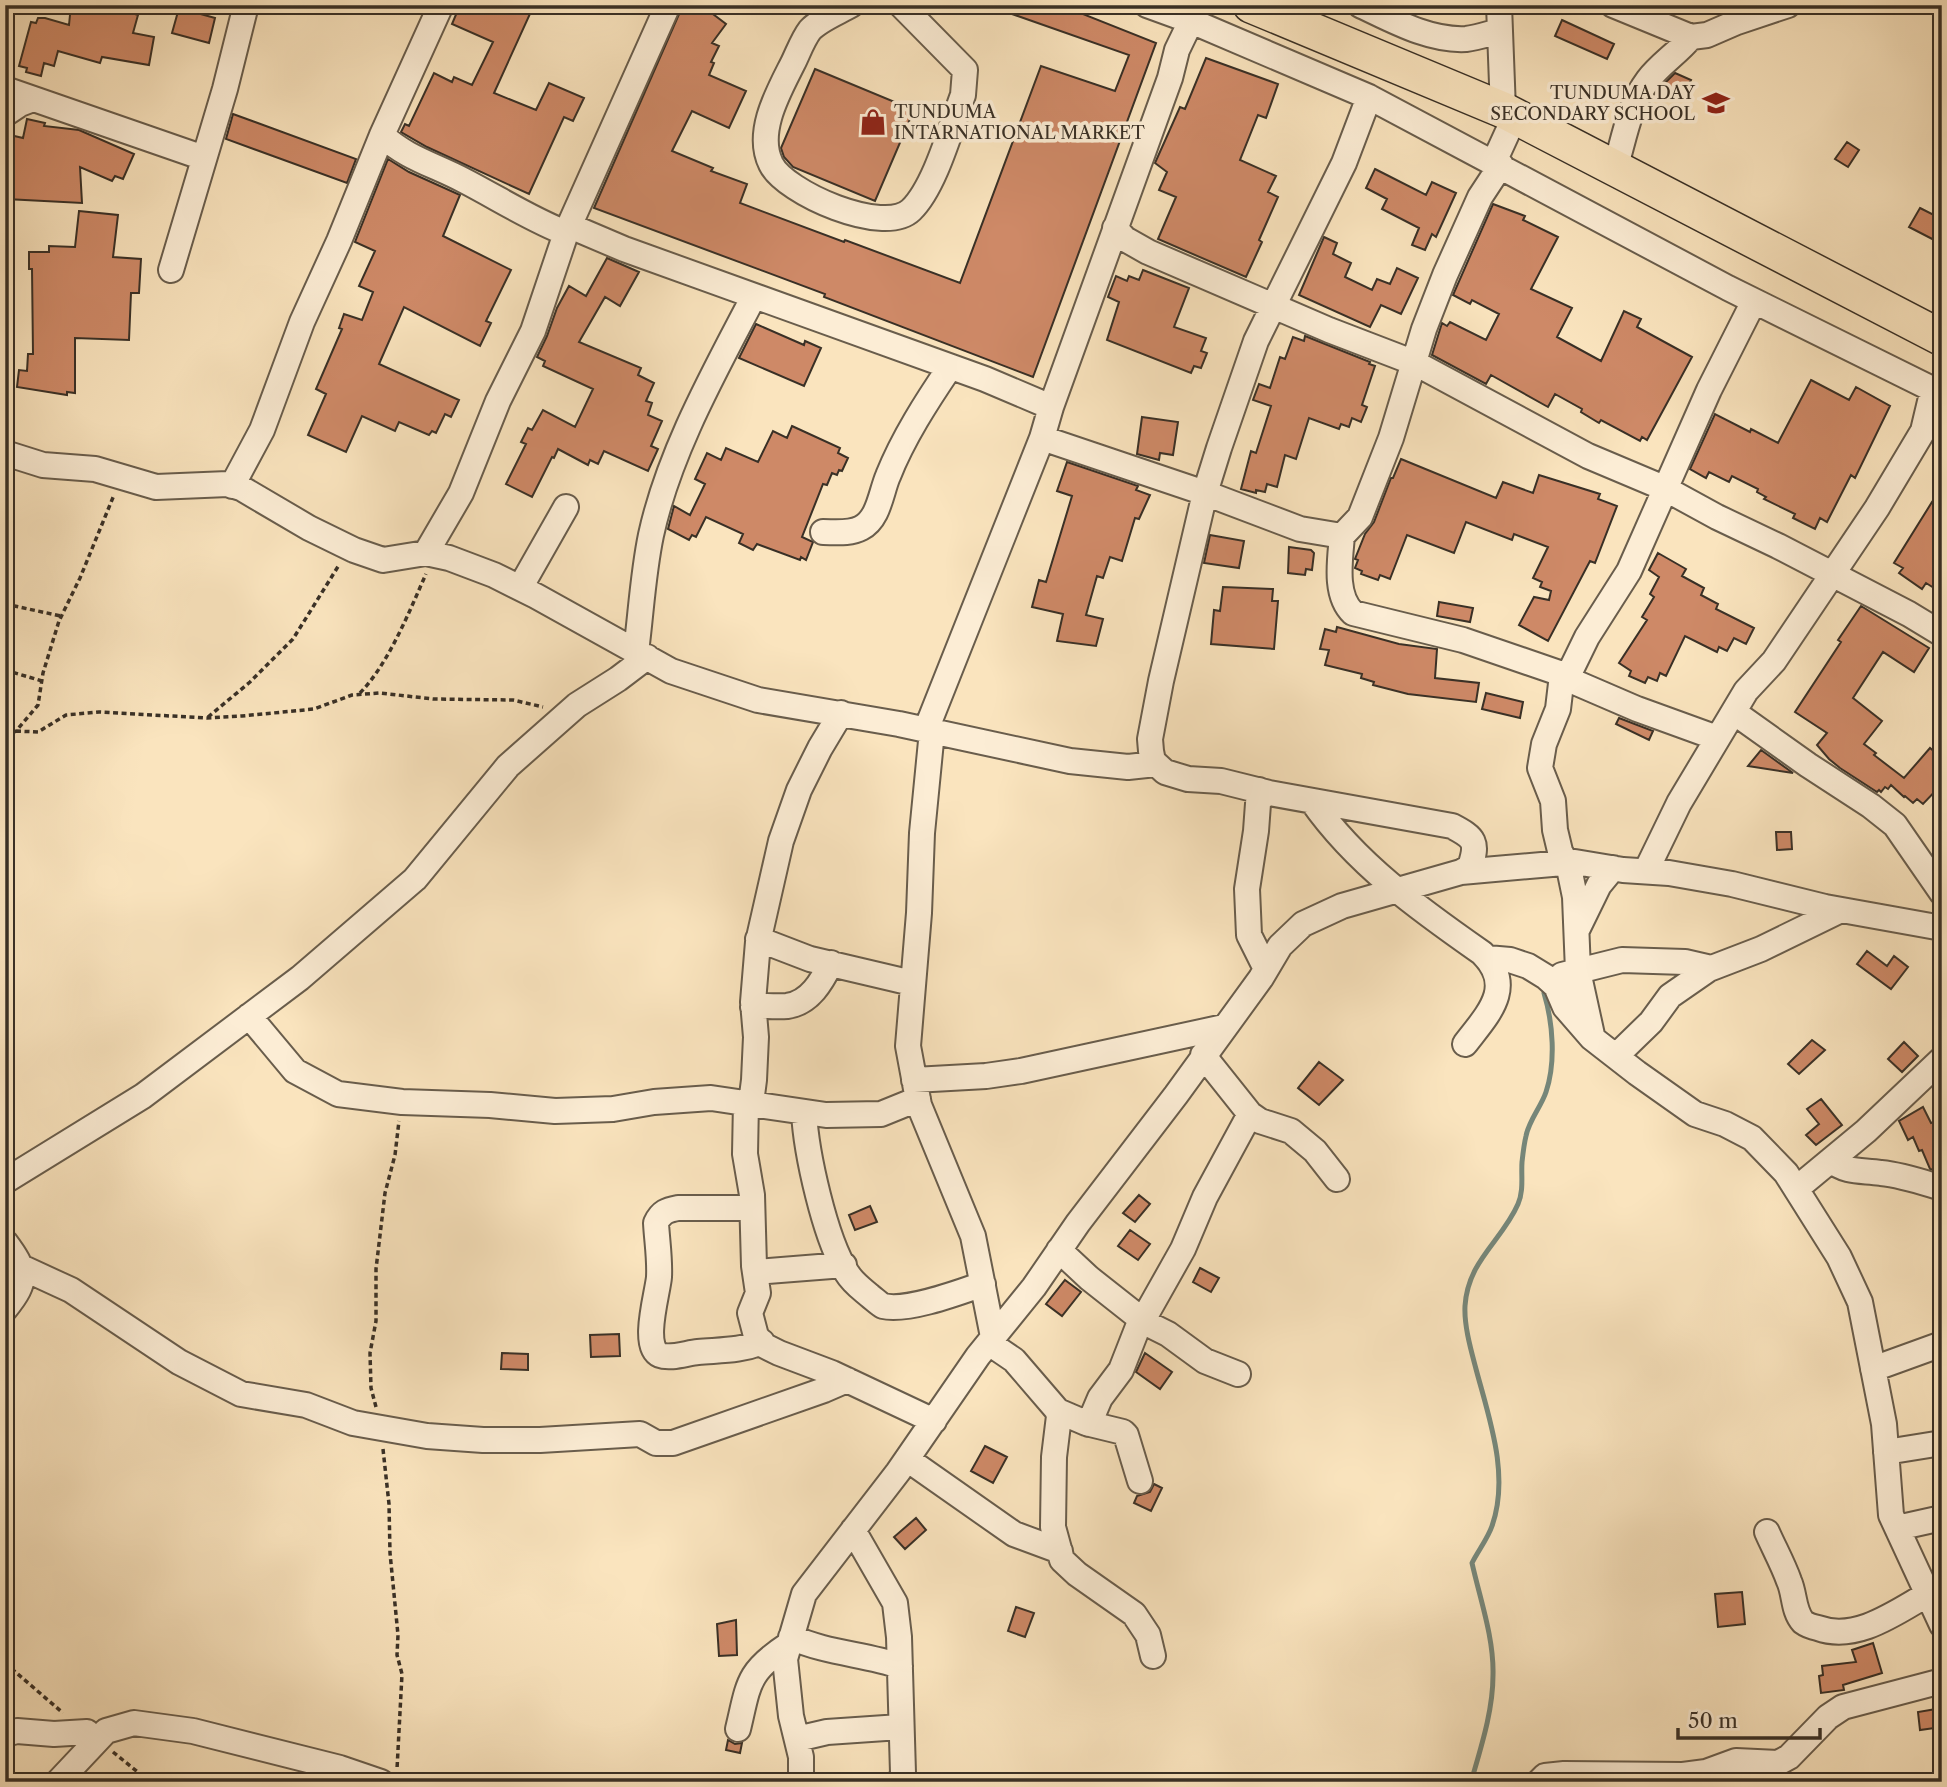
<svg xmlns="http://www.w3.org/2000/svg" width="1947" height="1787" viewBox="0 0 1947 1787" font-family="'Libre Caslon Text',serif">
	<style>
		.lines { fill: none; stroke-linecap: round; stroke-linejoin: round }
		.stream { stroke: #768679; stroke-width: 5 }
		.building { fill: #ce8967; stroke: #393026; stroke-width: 2 }
		.minor-casing { stroke: #695d4c; stroke-width: 28 }
		.highway-casing { stroke: #393026; stroke-width: 38 }
		.path { stroke: #393026; stroke-width: 3.5; stroke-dasharray: 5 3.5; stroke-linecap: butt }
		.minor { stroke: #fcedd5; stroke-width: 24 }
		.highway { stroke: #fae4be; stroke-width: 35 }
		.labels { text-anchor: middle; dominant-baseline: central; stroke-width: 7; stroke-linejoin: round; paint-order: stroke }
		.poi-label { font-size: 18px; fill: #393026; stroke: #fcedd5; text-anchor: end }
	</style>
	<rect width="100%" height="100%" fill="#fae4be"/>
	<filter id="stains"><feTurbulence type="fractalNoise" baseFrequency=".00286" numOctaves="4"/><feColorMatrix values="0 0 0 0 .2 0 0 0 0 .09 0 0 0 0 .02 0 0 0 .5 -.17"/></filter>
	<radialGradient id="worn" r=".72"><stop offset=".6" stop-color="#630" stop-opacity="0"/><stop offset="1" stop-color="#630" stop-opacity=".3"/></radialGradient>
	<g class="lines">
		<path class="stream" d="M1471 1782C1481 1747 1493 1711 1493 1675 1494 1638 1480 1599 1472 1563 1478 1551 1488 1538 1492 1526 1510 1475 1489 1418 1476 1369 1471 1350 1464 1326 1465 1306 1468 1260 1502 1241 1518 1204 1524 1190 1521 1176 1522 1162 1523 1153 1524 1144 1526 1136 1529 1120 1541 1107 1546 1092 1556 1062 1553 1023 1544 993"/>
	</g>
	<path class="building" d="M71 5H121L120 9 138 15 133 33 154 37 149 65 102 57 100 63 58 51 54 66 44 63 41 76 26 72 27 68 19 66 31 22 36 23 38 18H45L69 25Z
		M460 5H534L494 93 536 110 549 83 584 98 573 121 564 117 529 194 427 147 401 132 405 124 409 126 434 73 452 82 454 77 472 85 493 42 452 24Z
		M683 5H701L726 24 712 43 719 46 711 62 714 63 709 75 746 91 729 128 692 111 672 151 713 168 711 171 747 184 740 203 844 242 845 240 960 283 1041 66 1115 91 1129 55 992 7V5H1048L1067 12 1068 8 1156 43 1033 377 824 297 825 294 594 208Z
		M179 8 215 18 209 43 172 33Z
		M1562 20 1614 44 1607 59 1555 36Z
		M1206 58 1278 84 1266 118 1258 115 1240 160 1276 176 1268 192 1278 197 1259 240 1262 242 1246 277 1158 239 1176 197 1159 190 1167 172 1155 163 1180 107 1185 109Z
		M815 69 914 110 875 201 793 167 784 157 781 148Z
		M1675 73 1691 80 1684 94 1663 85Z
		M233 114 356 159 347 183 226 139Z
		M27 119 45 123 44 126 79 130 134 154 123 179 115 176 112 181 80 167 82 203 6 199 8 155H6L10 135 23 138Z
		M1847 142 1859 150 1848 167 1835 159Z
		M388 159 409 172 460 195 443 236 511 270 486 321 491 323 480 346 404 307 379 364 459 400 451 417 445 414 436 433 432 431 429 435 399 422 395 431 362 416 346 452 308 435 326 394 316 389 342 329 339 328 344 314 362 320 373 292 359 286 375 251 355 242Z
		M1375 169 1426 195 1432 182 1456 193 1436 237 1432 234 1425 250 1412 245 1419 228 1382 209 1387 199 1366 188Z
		M1493 204 1525 216 1523 220 1558 237 1531 289 1572 308 1557 337 1601 361 1624 311 1641 319 1637 327 1692 357 1647 440 1642 437 1640 441 1601 420 1599 423 1581 412 1582 409 1555 394 1548 407 1491 375 1486 384 1432 355 1442 323 1447 326 1450 322 1486 340 1499 314 1472 300 1470 304 1453 295Z
		M1920 208 1942 219V244L1909 227Z
		M79 211 118 215 113 257 141 259 139 293H131L129 340 75 338V393L67 392V395L17 387 19 370 27 371 28 354H33L32 269H29V252H49V246L75 247Z
		M1324 237 1337 243 1333 254 1351 263 1345 277 1372 290 1377 279 1390 284 1397 268 1418 278 1401 314 1381 305 1370 327 1299 295Z
		M607 258 639 272 620 306 605 297 579 342 641 368 638 375 654 383 646 401 652 403 648 415 662 421 651 446 658 449 648 471 604 451 598 464 590 460 588 465 558 449 554 458 552 457 532 497 506 484 526 444 521 442 528 428 532 430 543 410 575 427 593 389 543 366 545 361 537 357 547 336 557 308 569 286 586 296Z
		M1143 270 1189 288 1174 327 1206 338 1201 351 1207 353 1201 368 1194 366 1191 373 1107 340 1119 302 1108 297 1116 276 1127 281 1129 276 1139 280Z
		M756 324 804 345 805 341 821 348 804 386 739 358Z
		M1305 336 1370 362 1369 364 1375 366 1362 405 1367 407 1361 422 1352 418 1349 427 1341 424 1339 429 1309 418 1296 459 1285 455 1277 487 1267 484 1265 492 1256 490V493L1241 489 1251 451 1256 453 1271 406 1253 400 1259 384 1270 388 1280 357 1285 359 1293 337 1304 341Z
		M1811 380 1849 400 1856 387 1890 406 1855 478 1851 475 1827 522 1820 518 1815 529 1793 518 1795 514 1764 499 1766 497 1757 492 1758 489 1732 476 1729 482 1709 472 1706 478 1690 469 1715 414 1750 432 1751 429 1778 443Z
		M1142 417 1178 422 1173 455 1160 453 1159 460 1137 454Z
		M792 426 840 448 838 453 848 458 842 471 839 470 837 475 832 473 827 485 823 484 802 537 813 542 806 560 801 557 800 560 757 544 753 550 739 543 743 534 706 517 696 537 692 535 689 540 668 529 674 506 690 515 705 484 695 479 707 453 721 460 726 448 758 462 773 431 787 438Z
		M1401 459 1496 498 1503 482 1533 493 1539 475 1600 494 1598 499 1617 506 1595 563 1590 561 1548 641 1519 625 1534 597 1549 600 1551 591 1540 587 1542 582 1533 578 1548 547 1514 534 1512 540 1466 522 1454 553 1407 535 1390 579 1380 575 1378 580 1361 574 1362 571 1355 568 1358 560 1355 559 1365 534 1374 522 1391 478H1393Z
		M1067 462 1138 486 1136 490 1150 495 1139 519 1135 518 1122 561 1110 557 1103 578 1097 576 1086 615 1103 619 1096 646 1057 641 1063 614 1032 607 1039 580 1046 582 1072 496 1057 491Z
		M1932 502 1942 509V593L1926 583 1922 589 1899 573 1903 568 1894 563Z
		M1210 535 1244 541 1239 568 1204 563Z
		M1289 547 1311 550 1314 553 1312 570 1306 569 1305 575 1288 573Z
		M1658 553 1686 569 1682 576 1704 588 1701 595 1718 604 1716 609 1754 628 1746 644 1734 638 1727 651 1719 647 1717 652 1685 636 1666 676 1660 673 1657 681 1648 677 1645 683 1629 676 1631 671 1619 663 1647 620 1642 617 1654 597 1650 594 1659 577 1649 570Z
		M1223 587 1273 589 1272 601H1278L1274 649 1211 644 1214 610 1220 611Z
		M1439 602 1473 608 1470 622 1437 616Z
		M1861 606 1929 648 1914 672 1883 652 1853 698 1882 721 1864 744 1876 753 1874 755 1904 778 1930 748 1942 758V784L1923 804 1917 799 1913 803 1905 796 1904 797 1891 785 1888 789 1885 787 1881 792 1879 790 1877 792 1840 768 1829 759 1817 745 1827 733 1795 712 1841 642 1838 640Z
		M1337 627 1399 644 1437 649 1435 678 1479 683 1476 702 1408 694 1373 685 1374 682 1361 678 1362 674 1325 665 1329 650 1320 649 1325 629 1336 632Z
		M1486 693 1523 702 1520 718 1482 709Z
		M1619 718 1653 731 1649 740 1616 724Z
		M1761 750 1793 773 1748 766Z
		M1776 832H1791L1792 849 1777 850Z
		M1867 951 1887 966 1894 956 1908 967 1891 989 1857 964Z
		M1812 1040 1825 1050 1799 1074 1788 1064Z
		M1904 1042 1918 1056 1902 1072 1888 1059Z
		M1319 1062 1343 1080 1319 1105 1298 1088Z
		M1821 1099 1842 1125 1816 1145 1806 1135 1819 1124 1807 1109Z
		M1923 1107 1931 1123 1937 1121 1942 1130V1172L1930 1169 1922 1150 1919 1151 1913 1137 1908 1140 1899 1121Z
		M1139 1195 1150 1204 1135 1222 1123 1213Z
		M870 1206 877 1222 855 1230 849 1215Z
		M1130 1230 1150 1244 1138 1260 1118 1246Z
		M1200 1268 1219 1278 1211 1292 1193 1282Z
		M1065 1280 1081 1292 1062 1316 1046 1304Z
		M619 1334 620 1356 591 1357 590 1335Z
		M502 1353 528 1354V1370L501 1369Z
		M1145 1353 1172 1372 1160 1389 1136 1372Z
		M985 1446 1007 1457 993 1483 971 1471Z
		M1154 1484 1162 1488 1151 1511 1134 1503 1137 1496 1150 1492Z
		M916 1518 926 1530 905 1549 894 1537Z
		M1742 1592 1745 1624 1718 1627 1715 1594Z
		M1016 1607 1034 1613 1025 1637 1008 1631Z
		M736 1620 737 1655 719 1656 717 1624Z
		M1873 1643 1882 1673 1843 1685 1844 1690 1821 1693 1819 1676 1823 1675 1822 1666 1856 1662 1852 1650Z
		M1942 1708V1727L1920 1730 1918 1712Z
		M728 1740 735 1744 742 1743 740 1753 726 1750Z"/>
	<g class="lines">
		<defs>
			<path id="minor" d="M851 5C839 12 819 20 810 30 803 39 798 53 793 63 779 91 755 132 771 164 785 193 884 236 911 210 935 187 951 127 963 95L965 70 901 5
				M1147 5 1191 21 1369 97 1728 288 1942 394
				M1360 5C1392 20 1429 41 1466 39 1476 38 1488 34 1499 31
				M1499 5 1503 110
				M1613 5 1691 37 1707 35 1737 22 1788 5
				M5 89 204 158
				M5 114 20 104 33 99
				M382 135C406 158 435 165 463 180 498 198 530 219 566 233
				M1494 162 1515 116
				M1615 169C1624 139 1629 105 1648 80 1660 64 1678 53 1691 37
				M570 226 624 249 985 379 1051 407
				M1115 228 1125 239 1148 252 1329 330 1415 363 1588 456 1664 488 1717 517 1778 546 1909 614 1942 634
				M171 270 225 89 246 5
				M1042 438 1205 493 1300 529 1342 536 1360 517 1391 438 1424 329 1445 275 1480 197 1501 165
				M5 453 43 465 95 469 156 487 228 484 241 488 309 528 354 550 383 560 426 553 449 558 494 575 536 596 671 671 758 700 899 724 1070 761 1128 767 1156 764
				M232 486 262 430 302 322 339 241 382 135 441 5
				M823 532C835 532 850 534 861 528 879 519 881 492 888 476 903 438 927 401 950 367
				M1342 536C1340 560 1334 595 1353 613L1463 640 1568 676 1572 681 1637 709 1717 738
				M426 553 461 493 498 401 533 331 566 233 668 5
				M520 588 566 507
				M636 652C641 613 643 573 651 535 669 452 715 371 754 296
				M1562 675 1558 709 1544 744 1540 768 1553 801 1555 830 1560 851 1566 863
				M1568 676 1587 637 1629 571 1709 390 1754 301
				M1735 713 1808 765 1871 806 1895 825 1942 893
				M926 730 1042 438 1051 407 1170 78 1177 50 1191 21
				M932 731 922 833 919 913 908 1046 919 1105 973 1236 993 1337
				M1259 790 1256 831 1247 889 1249 935 1266 969
				M1312 801C1356 864 1419 909 1482 953 1516 987 1488 1014 1465 1044
				M1568 863 1575 897 1578 971 1592 1035
				M1646 871 1679 803 1746 691 1774 661 1877 508 1923 431 1933 389
				M1461 872 1575 862 1623 870 1669 873 1732 884 1825 907 1942 928
				M1578 928 1599 885 1613 868
				M758 939 810 959 912 983
				M1487 958 1510 960 1528 966 1546 977 1556 986 1565 1007 1592 1038 1637 1073 1695 1114 1725 1124 1752 1138 1786 1173 1839 1257 1860 1302 1884 1424 1891 1515 1942 1625
				M1562 975 1622 960 1685 962 1711 968
				M753 1007C765 1005 776 1007 787 1006 810 1003 822 981 831 963
				M249 1016 295 1071 338 1094 402 1102 490 1105 555 1111 613 1109 654 1102 711 1098 826 1115 881 1114 918 1099
				M1203 1055 1250 1114 1260 1121 1291 1131 1315 1151 1337 1179
				M1616 1056 1651 1022 1670 996 1709 969 1761 949 1841 910
				M914 1080 986 1076 1021 1071 1224 1027
				M746 1102 745 1154 752 1195 754 1266 758 1293 750 1313 756 1336 765 1346 779 1353 832 1373 934 1421
				M751 1103 754 1080 756 1037 753 1002 758 942 781 841 799 790 820 748 841 713
				M804 1112C806 1153 825 1239 847 1273 853 1283 862 1289 870 1296 874 1299 879 1304 883 1306 907 1312 960 1292 983 1284
				M1832 1161C1846 1173 1863 1170 1881 1173 1902 1175 1922 1182 1942 1188
				M5 1181 143 1096 300 978 415 879 508 766 577 705 618 679 647 657
				M1796 1189 1866 1131 1942 1059
				M752 1208H678C667 1210 661 1212 656 1223 657 1241 660 1259 659 1277 658 1292 641 1347 660 1355 670 1359 687 1353 698 1352 720 1350 741 1351 762 1342
				M5 1242C26 1270 29 1280 5 1309
				M1059 1250 1089 1278 1146 1323 1168 1334 1205 1361 1238 1374
				M21 1267 71 1290 179 1362 241 1394 306 1405 353 1423 427 1436 483 1440H540L640 1434 656 1443H673L824 1390 847 1380
				M755 1272 844 1265
				M1143 1320 1183 1249 1205 1197 1250 1114
				M989 1343 1014 1360 1057 1410 1059 1416 1054 1457 1053 1527 1062 1560 1077 1574 1134 1614 1148 1635 1153 1656
				M1873 1369 1942 1344
				M1058 1411 1086 1423 1123 1432 1126 1435 1140 1481
				M1089 1424 1100 1398 1121 1370 1141 1319
				M1886 1452 1942 1443
				M907 1459 1014 1534 1060 1551
				M1897 1528 1942 1518
				M853 1530 895 1603 899 1637 903 1773 900 1782
				M1767 1532C1774 1548 1783 1564 1789 1581 1795 1594 1793 1611 1803 1622 1807 1625 1813 1627 1818 1628 1856 1642 1895 1613 1928 1594
				M791 1637C826 1653 864 1654 900 1666
				M738 1729C749 1683 747 1672 788 1645
				M5 1734 17 1731 54 1734 87 1732
				M797 1739 827 1732 900 1727
				M58 1782 106 1731 134 1723 193 1731 340 1768 381 1782
				M801 1782V1757L791 1716 785 1659 804 1594 898 1472 978 1356 1034 1287 1078 1223 1176 1095 1261 978 1280 946 1303 924 1342 906 1461 872 1470 867C1478 842 1475 838 1452 826L1269 793 1221 781 1188 779 1165 772 1153 761 1151 751 1150 739 1161 681 1205 493 1219 448 1256 341 1344 163 1369 97
				M1539 1782 1545 1776 1564 1774 1683 1775 1706 1772 1736 1761 1778 1763 1789 1757 1828 1717 1843 1707 1942 1681"/>
			<path id="highway" d="M1251 5 1503 110 1942 338"/>
		</defs>
		<use href="#minor" class="minor-casing"/>
		<use href="#highway" class="highway-casing"/>
		<path class="path" d="M5 604 61 616
			M5 670 42 681
			M360 693C389 663 409 612 426 574
			M208 717 250 682 293 639 339 565
			M16 731 38 732 66 715 99 712 207 718 242 716 314 709 352 695 380 693 433 699 513 700 543 707
			M5 737 16 731 38 705 43 673 59 621 80 578 114 495
			M376 1407 371 1388 370 1353 376 1321V1269L385 1193 395 1155 399 1121
			M383 1449 389 1504 390 1553 398 1635 397 1655 402 1674 397 1769
			M5 1663 63 1713
			M113 1752 150 1782"/>
		<use href="#minor" class="minor"/>
		<use href="#highway" class="highway"/>
	</g>
	<defs>
		<symbol id="school-bare" viewBox="-9 -9 18 18"><path d="M0-5L7-2L0 1L-7-2ZM-4 1L0 2.5L4 1V4Q0 6-4 4Z" fill="#8f2418" stroke="#fcedd5" stroke-width="2.5" paint-order="stroke"/></symbol>
		<symbol id="shop-bare" viewBox="-9 -9 18 18"><path d="M-5-2.5h2.3a2.7 3.5 0 0 1 5.4 0H5L5.5 6h-11ZM-1.5-2.5h3a1.5 2.3 0 0 0-3 0Z" fill="#8f2418" stroke="#fcedd5" stroke-width="2.5" paint-order="stroke"/></symbol>
	</defs>
	<g fill-rule="evenodd">
		<use href="#school-bare" x="1697" y="84" width="38" height="38"/>
		<use href="#shop-bare" x="854" y="103" width="38" height="38"/>
	</g>
	<g class="labels">
		<g class="poi-label">
			<text x="1695" y="93">TUNDUMA DAY<tspan x="1695" dy="21">SECONDARY SCHOOL</tspan></text>
			<text x="894" y="112" text-anchor="start">TUNDUMA<tspan x="894" dy="21">INTARNATIONAL MARKET</tspan></text>
		</g>
	</g>
	<rect width="1947" height="1787" fill="none" stroke="#fae4be" stroke-width="28"/>
	<rect x="7" y="7" width="1933" height="1773" fill="none" stroke="#393026" stroke-width="3.5"/>
	<rect x="14" y="14" width="1919" height="1759" fill="none" stroke="#393026" stroke-width="2"/>
	<path d="M1678 1728v10h142v-10" fill="none" stroke="#393026" stroke-width="3.5"/>
	<text x="1688" y="1728" font-size="21" fill="#393026" stroke="#fcedd5" stroke-width="5" paint-order="stroke">50 m</text>
	<rect width="100%" height="100%" filter="url(#stains)"/>
	<rect width="100%" height="100%" fill="url(#worn)"/>
</svg>
